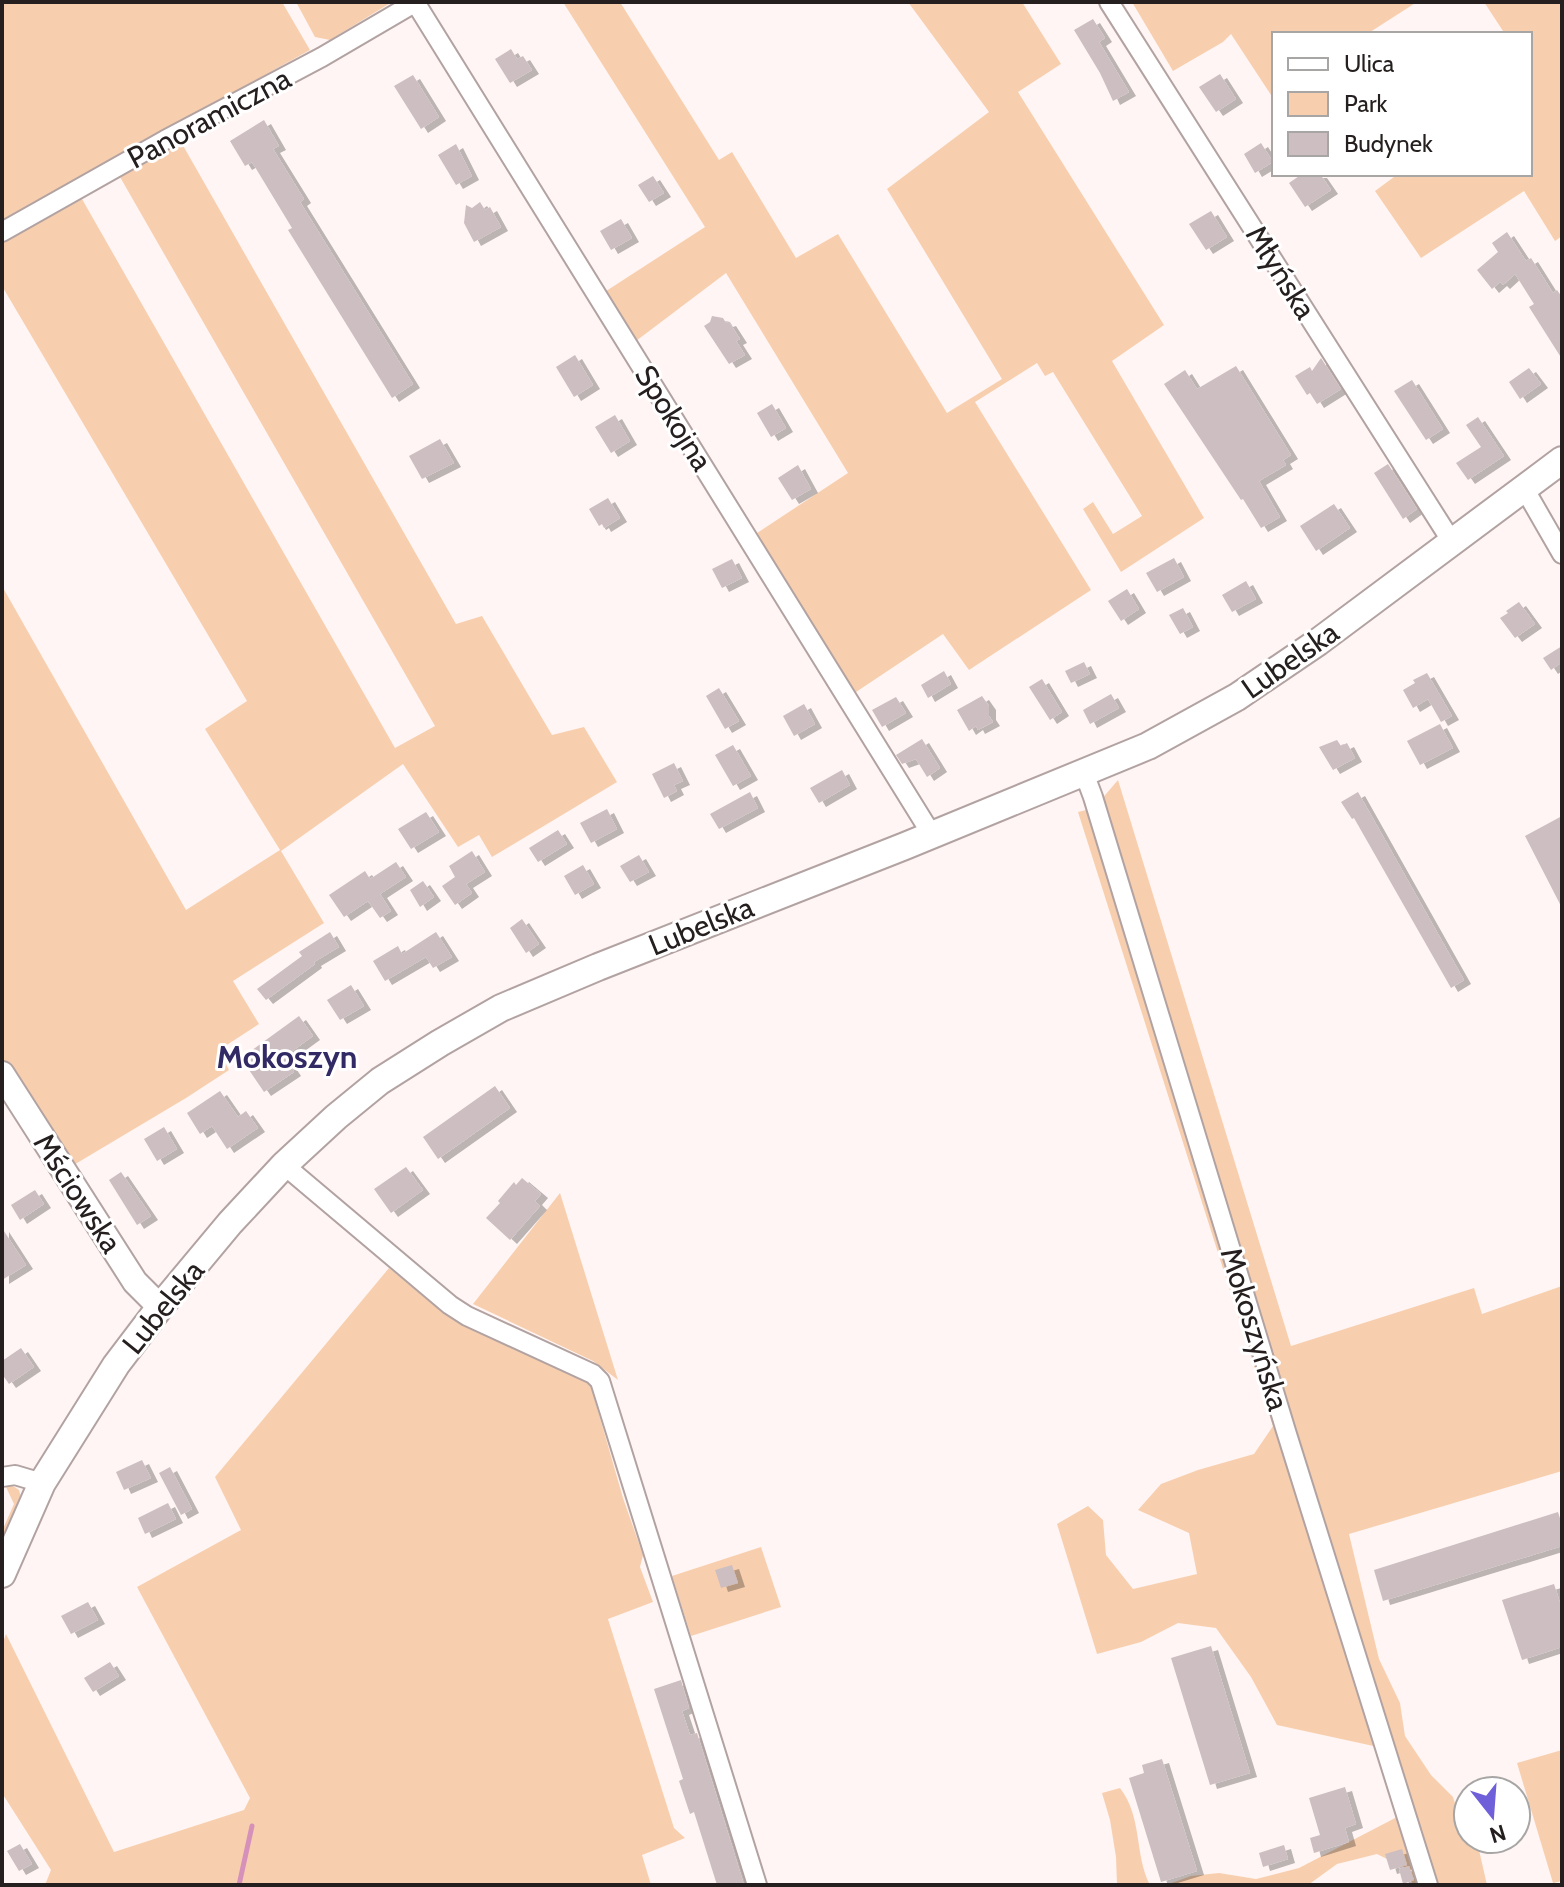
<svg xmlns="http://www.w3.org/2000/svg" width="1564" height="1887" viewBox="0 0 1564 1887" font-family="Cabin,sans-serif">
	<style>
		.green { fill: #f8cfae }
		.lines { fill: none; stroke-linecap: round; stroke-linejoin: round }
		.stream { stroke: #d691ba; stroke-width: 5 }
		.building { fill: #cdbec1; filter: url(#shadow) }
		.minor-casing { stroke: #b2a3a2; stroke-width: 22 }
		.tertiary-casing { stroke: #b2a3a2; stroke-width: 28 }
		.secondary-casing { stroke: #b2a3a2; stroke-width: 30 }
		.minor { stroke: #fff; stroke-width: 18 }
		.tertiary { stroke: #fff; stroke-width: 24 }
		.secondary { stroke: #fff; stroke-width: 26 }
		.labels { text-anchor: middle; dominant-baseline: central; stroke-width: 6; stroke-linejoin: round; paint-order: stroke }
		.street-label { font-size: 30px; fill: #25201f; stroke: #fff }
		.neighbourhood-label { font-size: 32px; font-weight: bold; fill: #322a65; stroke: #fff }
	</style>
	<defs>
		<filter id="shadow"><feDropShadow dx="7" dy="4" stdDeviation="0" flood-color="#0004"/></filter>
	</defs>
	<rect width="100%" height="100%" fill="#fff5f4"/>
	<path class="green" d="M2 2H282L310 50 2 221Z
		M296 2H392L330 40 315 37Z
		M563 2H620L719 160 732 152 796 258 838 234 947 413 1002 379 887 189 989 112 908 2H1022L1061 64 1018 92 1164 325 1112 361 1204 518 1121 572 1083 509 1093 502 1113 534 1142 516 1053 372 1045 376 1037 363 975 402 1091 590 969 670 943 634 853 694 757 533 848 473 726 273 632 344 600 295 705 227Z
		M1132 2H1417L1367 34H1274V94L1271 95 1231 34 1223 42 1173 71Z
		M1484 2H1562V236L1555 241 1524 191 1421 258 1375 191 1398 174H1530V78L1533 76 1530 71V34H1505Z
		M181 142 456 624 482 616 552 735 584 727 617 782 492 857 479 835 458 847 403 764 281 851 324 923 233 981 259 1024 219 1050 229 1070 186 1098 72 1166 2 1060V586L186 910 280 850 205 729 247 701 2 286V243L82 199 395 748 435 726 120 177Z
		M1118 780 1291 1346 1474 1288 1482 1314 1562 1286V1471L1349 1534 1379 1659 1400 1703 1405 1736 1431 1775 1453 1797 1461 1823 1468 1834V1839H1471L1479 1850 1487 1885H1413L1405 1868 1377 1854 1337 1864 1308 1885H1166L1191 1876 1219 1873 1256 1879 1299 1868 1399 1816 1378 1747 1277 1725 1251 1677 1216 1628 1178 1623 1141 1642 1097 1654 1057 1524 1088 1506 1103 1520 1106 1555 1133 1589 1197 1574 1189 1533 1138 1510 1161 1484 1198 1470 1254 1454 1273 1426 1078 812 1094 808Z
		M560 1193 618 1380 593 1361 473 1304Z
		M389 1268 453 1319 590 1383 623 1498 643 1555 640 1567 653 1602 608 1619 674 1828 685 1838 642 1855 651 1885H45L51 1870 2 1793V1645L6 1634 114 1852 244 1810 250 1798 137 1587 241 1530 215 1477Z
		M10 1484 19 1490 22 1501 2 1544V1531L14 1504 5 1485Z
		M761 1547 781 1607 691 1636 672 1576Z
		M1562 1750V1881L1553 1883 1517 1763Z
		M1120 1788C1143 1818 1134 1854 1150 1885H1117L1116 1857 1110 1820 1102 1793Z"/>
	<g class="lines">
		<path class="stream" d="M239 1885 252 1826"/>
	</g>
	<path class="building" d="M1093 19 1105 38 1099 42 1129 92 1113 101 1100 73 1074 30Z
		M511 49 517 59 523 56 532 70 510 83 495 59Z
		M1220 74 1236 99 1216 112 1199 87Z
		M413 75 439 117 421 129 394 86Z
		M264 120 279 146 273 149 304 199 300 202 413 384 392 398 288 230 292 228 252 162 245 166 230 141Z
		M1261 143 1273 162 1255 173 1244 154Z
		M456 144 472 176 456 185 438 155Z
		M1302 174H1320L1331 190 1305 207 1289 183Z
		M653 176 664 193 649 202 638 185Z
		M480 202 485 210 490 207 501 227 474 242 464 223 466 205 472 208Z
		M1211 211 1227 237 1206 250 1189 224Z
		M621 219 632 238 611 250 600 231Z
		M1507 232 1526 261 1531 258 1553 293 1557 290 1562 297V359L1529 307 1534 304 1515 274 1503 285 1500 282 1492 289 1477 270 1498 252 1492 243Z
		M712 316 723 318 726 323 729 322 740 339 736 341 745 355 729 364 704 326 710 322Z
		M575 355 593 385 574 397 556 367Z
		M1321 358 1341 389 1317 404 1310 393 1307 395 1295 376 1310 367 1312 371Z
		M1236 366 1291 455 1283 460 1286 465 1259 481 1280 517 1261 528 1243 499 1241 500 1164 384 1185 370 1197 389Z
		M1529 368 1541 384 1520 399 1509 382Z
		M1412 380 1443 429 1426 440 1394 391Z
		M772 404 786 428 771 437 757 413Z
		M615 415 630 441 611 453 595 427Z
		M1478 417 1504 456 1468 480 1456 463 1481 447 1466 425Z
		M440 439 454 463 422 479 409 456Z
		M1388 464 1417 509 1403 519 1374 473Z
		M798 465 811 489 792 500 778 478Z
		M608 498 620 518 604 528 602 524 599 526 589 509Z
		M1334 504 1350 528 1316 551 1300 526Z
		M1174 558 1184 577 1157 592 1146 573Z
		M732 559 742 578 722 588 712 569Z
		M1246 581 1256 599 1232 612 1222 595Z
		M1127 589 1139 609 1121 621 1108 601Z
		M1519 602 1535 624 1515 638 1500 618 1508 613 1506 611Z
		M1183 608 1193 627 1180 634 1169 615Z
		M1562 646V662L1551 670 1543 658Z
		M1084 662 1090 674 1071 683 1065 671Z
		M944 671 951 684 928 698 921 685Z
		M1427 673 1452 716 1441 722 1428 699 1413 708 1403 690 1415 683 1413 680Z
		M1042 679 1062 712 1050 720 1029 687Z
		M719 688 739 721 725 729 706 696Z
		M1111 694 1119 708 1090 724 1083 710Z
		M982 696 989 706V716L993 722 978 730 976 726 969 731 957 710Z
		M896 697 906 713 882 727 872 710Z
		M804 704 815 724 794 736 783 716Z
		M1440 724 1453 748 1420 765 1407 741Z
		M922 739 940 768 927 777 916 759 902 764 896 755Z
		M1337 740 1341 746 1347 743 1355 758 1333 770 1319 747Z
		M733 745 751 776 733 786 715 755Z
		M674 763 683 781 674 785 677 791 664 798 652 774Z
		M842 770 850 785 819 803 810 788Z
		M750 792 758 808 719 829 710 814Z
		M1358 792 1464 980 1451 988 1354 818 1352 819 1341 802Z
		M607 809 617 829 591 843 580 823Z
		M426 812 439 832 411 849 398 829Z
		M1562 816V908L1525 836Z
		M558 830 567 844 538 862 529 848Z
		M472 851 485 872 466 884 472 893 455 905 442 886 455 877 449 866Z
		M639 855 649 872 630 882 620 866Z
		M396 862 406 877 380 894 391 911 380 918 368 901 344 917 329 895 365 871 370 879Z
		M583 865 594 884 575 895 564 876Z
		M423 881 434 897 420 907 410 890Z
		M522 919 539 944 526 953 510 928Z
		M330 932 339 947 314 962 315 964 266 1000 257 989 302 956 299 952Z
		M436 932 452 957 433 968 426 957 385 981 373 961 398 946 402 954Z
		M351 985 364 1006 340 1020 327 1000Z
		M299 1016 313 1036 284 1057 294 1072 264 1092 241 1058Z
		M495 1086 510 1108 438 1159 423 1137Z
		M220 1091 238 1117 246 1111 258 1128 227 1149 212 1126 200 1134 187 1113Z
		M164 1127 177 1149 157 1161 144 1139Z
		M406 1167 423 1190 391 1213 374 1189Z
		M121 1172 151 1216 137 1225 109 1180Z
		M522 1178 541 1194 535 1201 540 1206 510 1240 486 1218 500 1203 498 1201 514 1182 516 1185Z
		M35 1190 44 1204 20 1220 11 1205Z
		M2 1228 26 1265 2 1280Z
		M21 1348 34 1367 9 1384 2 1374V1361Z
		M142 1460 151 1478 124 1490 116 1472Z
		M170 1467 192 1509 181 1515 159 1473Z
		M168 1503 176 1519 145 1534 138 1518Z
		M1558 1512 1562 1525V1546L1383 1601 1374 1570Z
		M732 1565 738 1583 721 1588 715 1570Z
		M1554 1584 1562 1609V1647L1522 1660 1502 1600Z
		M88 1602 98 1620 71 1634 61 1616Z
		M1211 1646 1250 1773 1210 1785 1171 1658Z
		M110 1662 119 1676 93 1692 84 1678Z
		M681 1680 689 1708 682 1711 690 1735 697 1733 744 1885H717L694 1812 690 1814 679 1781 683 1779 654 1689Z
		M1162 1759 1197 1871 1161 1882 1129 1778 1144 1773 1142 1765Z
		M1345 1787 1356 1824 1345 1828 1349 1842 1314 1853 1310 1838 1320 1835 1309 1798Z
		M20 1844 32 1864 19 1871 7 1851Z
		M1284 1845 1288 1859 1263 1867 1259 1853Z
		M1402 1849 1407 1865 1390 1870 1385 1854Z
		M1409 1866 1414 1880 1403 1884 1399 1869Z"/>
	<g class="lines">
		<defs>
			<path id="minor" d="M415 2 932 835
				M1109 2 1452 542
				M2 232 165 140 322 57 416 2
				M1524 488 1562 554
				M1084 773 1093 797 1286 1431 1428 1885
				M284 1165 450 1305 467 1316 593 1374 600 1381 757 1885
				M2 1477 15 1475 42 1483"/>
			<path id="tertiary" d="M2 1074 135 1282 160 1307"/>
			<path id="secondary" d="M2 1574 42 1483 116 1365 160 1307 230 1223 284 1165 336 1117 380 1081 440 1043 501 1008 598 967 905 846 1148 746 1237 697 1318 642 1562 460"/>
		</defs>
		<use href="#minor" class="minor-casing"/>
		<use href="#tertiary" class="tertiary-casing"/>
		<use href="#secondary" class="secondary-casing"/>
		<use href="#minor" class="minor"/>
		<use href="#tertiary" class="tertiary"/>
		<use href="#secondary" class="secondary"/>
	</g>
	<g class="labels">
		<g class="street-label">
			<text transform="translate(209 118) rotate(-28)">Panoramiczna</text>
			<text transform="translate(1281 272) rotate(58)">Młyńska</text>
			<text transform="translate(674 418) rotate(58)">Spokojna</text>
			<text transform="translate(1290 660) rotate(-35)">Lubelska</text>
			<text transform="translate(701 926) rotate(-22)">Lubelska</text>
			<text transform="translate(78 1193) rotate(57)">Mściowska</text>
			<text transform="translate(163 1307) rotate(-51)">Lubelska</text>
			<text transform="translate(1255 1329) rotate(73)">Mokoszyńska</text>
		</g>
		<g class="neighbourhood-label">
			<text x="287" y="1056">Mokoszyn</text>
		</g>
	</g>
	<rect width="1564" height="1887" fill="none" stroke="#25201f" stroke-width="8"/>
	<rect x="1272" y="32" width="260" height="144" fill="#ffffff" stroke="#a8a6a5" stroke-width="2"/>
	<rect x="1288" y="58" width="40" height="12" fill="#ffffff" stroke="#a8a6a5" stroke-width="2"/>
	<text x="1344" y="72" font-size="24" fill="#25201f">Ulica</text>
	<rect x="1288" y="92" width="40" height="24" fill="#f8cfae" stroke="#a8a6a5" stroke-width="2"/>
	<text x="1344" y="112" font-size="24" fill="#25201f">Park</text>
	<rect x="1288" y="132" width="40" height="24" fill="#cdbec1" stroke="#a8a6a5" stroke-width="2"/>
	<text x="1344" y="152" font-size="24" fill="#25201f">Budynek</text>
	<g transform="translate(1492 1815) rotate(163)"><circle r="38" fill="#ffffff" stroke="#a8a6a5" stroke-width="2"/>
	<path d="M0-6L14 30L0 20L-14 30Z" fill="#6f5fd9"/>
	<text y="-12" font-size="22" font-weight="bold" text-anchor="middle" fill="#25201f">N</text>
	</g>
</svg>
